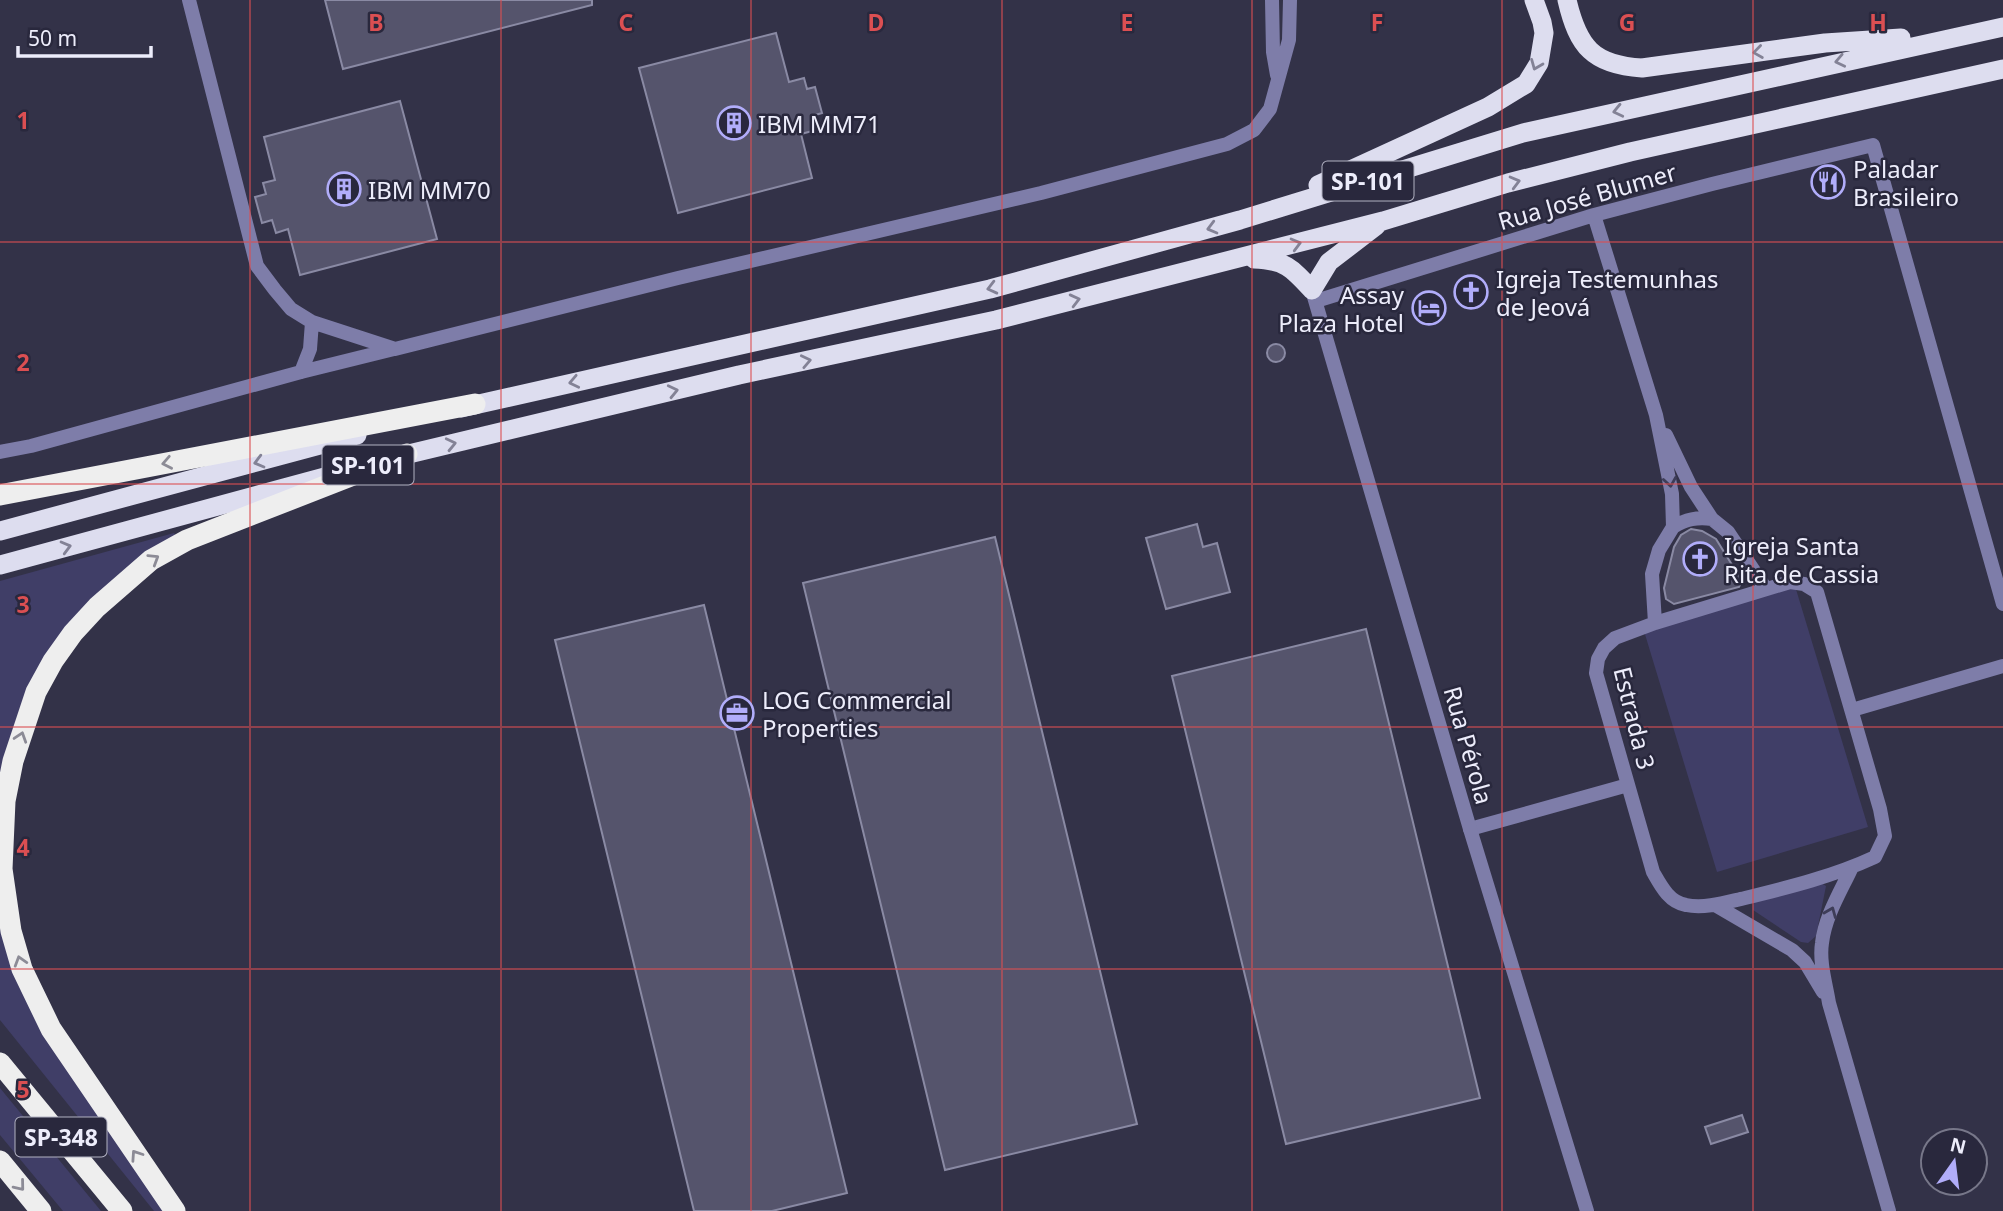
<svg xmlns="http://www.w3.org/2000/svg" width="2003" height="1211" viewBox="0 0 2003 1211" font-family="'Noto Sans',sans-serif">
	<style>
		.green { fill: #403e67 }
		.building { fill: #55546c; stroke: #8a8aa4; stroke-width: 2 }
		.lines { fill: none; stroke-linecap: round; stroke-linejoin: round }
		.minor { stroke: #7e7da9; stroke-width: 14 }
		.tertiary { stroke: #7e7da9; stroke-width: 14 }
		.trunk { stroke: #ddddef; stroke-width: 19 }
		.motorway { stroke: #eee; stroke-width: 21 }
		.oneway { stroke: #838296 }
		.oneway2 { stroke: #8c8b96 }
		.oneway3 { stroke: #3e3d58 }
		.grid { fill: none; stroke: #db4f52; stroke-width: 2; stroke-opacity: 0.55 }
		.labels { text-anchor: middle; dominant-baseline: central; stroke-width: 5; stroke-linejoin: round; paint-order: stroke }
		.shield { fill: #29283d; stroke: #b2b2c2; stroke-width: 2 }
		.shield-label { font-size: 23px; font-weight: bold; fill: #ededfb }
		.poi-label { font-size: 24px; fill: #ededfb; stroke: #29283d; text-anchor: start }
		.street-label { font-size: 24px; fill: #ededfb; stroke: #29283d }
		.grid-label { font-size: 23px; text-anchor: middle; font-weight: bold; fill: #db4f52; stroke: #29283d; stroke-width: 5; stroke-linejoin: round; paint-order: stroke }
	</style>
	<rect width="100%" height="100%" fill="#333248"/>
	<path class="green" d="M174 533 176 536C156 548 136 559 118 575 81 607 33 670 17 717 9 739 4 762 0 785V581Z
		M1795 586 1868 827 1717 872 1644 631Z
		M1821 883 1826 886 1816 936 1808 943 1801 942 1753 910V905L1757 899Z
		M0 918 5 943 168 1211H154L0 1020Z
		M0 1088 101 1211H63L0 1135Z"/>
	<path class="building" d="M325 0H592V5L343 69Z
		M776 33 789 82 804 78 807 89 815 87 822 113 812 116 816 130 801 134 812 178 678 213 639 68Z
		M400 101 437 239 300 275 288 229 276 233 272 220 262 223 255 197 266 194 263 183 275 180 264 137Z
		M1267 353a9 9 0 1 1 18 0a9 9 0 1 1-18 0Z
		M1197 524 1203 547 1217 543 1230 592 1166 609 1146 538Z
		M1691 529 1702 531 1716 539 1742 581 1739 587 1674 604 1666 599 1664 588 1674 547 1681 535Z
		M995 537 1137 1124 945 1170 803 583Z
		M704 605 847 1193 772 1211H694L555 640Z
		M1366 629 1480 1098 1286 1144 1172 676Z
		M1742 1115 1748 1132 1711 1144 1705 1127Z"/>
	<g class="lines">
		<path class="minor" d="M189 0 257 266 275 290 291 309 312 322 395 349 678 278 1041 193 1227 144 1254 130 1270 109 1289 40 1290 0
			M1272 0 1273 52 1277 75
			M1594 215 1656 415 1672 494 1673 527 1659 550 1652 574 1655 623
			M1316 301 1594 215 1712 184 1873 145 2003 604
			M301 372 310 349 312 322
			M1666 435 1691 487 1712 519 1728 532 1766 589
			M0 452 31 446 301 372 394 349
			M1673 527C1686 519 1697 517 1712 519
			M1790 582 1804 584 1817 592 1880 809 1885 836 1875 857C1834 876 1790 887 1745 898 1727 902 1705 909 1686 905 1669 902 1661 886 1653 872L1596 673 1598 659 1604 648 1615 638 1655 623Z
			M1852 710 2003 666
			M1470 829 1628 785
			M1852 867C1841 891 1825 916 1822 943 1819 962 1826 984 1829 1003L1889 1211
			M1715 905 1792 950 1805 962 1823 992"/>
		<path class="tertiary" d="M1312 290 1470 829 1587 1211"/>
		<path class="trunk" d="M1567 0C1578 47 1593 65 1642 68L1825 43 1901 38
			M1318 185 1488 107 1526 84 1539 63 1544 33 1542 22 1534 0
			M1254 259C1285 260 1292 268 1312 290L1329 262 1376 226
			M461 408 990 289 1240 220 1523 133 2003 27
			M392 458 739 375 996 320 1383 221 1508 183 1630 152 2003 69
			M0 531 357 435
			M0 565 336 474"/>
		<path class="motorway" d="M0 495 475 404
			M0 1063 122 1211
			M0 1161 41 1211
			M175 1211 51 1029 22 969 11 931 2 869 5 801 13 761 36 692 53 661 73 633 97 607 151 560 187 540 407 454"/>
	</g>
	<defs><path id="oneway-chevron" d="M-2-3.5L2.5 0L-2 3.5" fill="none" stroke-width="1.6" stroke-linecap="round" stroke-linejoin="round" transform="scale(1.75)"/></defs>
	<g class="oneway">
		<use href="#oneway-chevron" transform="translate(1758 52) rotate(172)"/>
		<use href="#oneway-chevron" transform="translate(1840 61) rotate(168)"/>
		<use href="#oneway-chevron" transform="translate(1536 65) rotate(112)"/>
		<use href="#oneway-chevron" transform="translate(1618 111) rotate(167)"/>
		<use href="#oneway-chevron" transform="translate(1515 182) rotate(-15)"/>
		<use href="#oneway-chevron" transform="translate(1212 228) rotate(165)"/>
		<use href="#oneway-chevron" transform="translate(1296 244) rotate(-15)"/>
		<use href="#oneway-chevron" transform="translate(992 288) rotate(166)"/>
		<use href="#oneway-chevron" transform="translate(1075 300) rotate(-14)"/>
		<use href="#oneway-chevron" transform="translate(806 361) rotate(-12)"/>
		<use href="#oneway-chevron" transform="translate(574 382) rotate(168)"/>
		<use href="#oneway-chevron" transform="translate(673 391) rotate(-13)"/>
		<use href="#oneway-chevron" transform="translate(451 444) rotate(-13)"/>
		<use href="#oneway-chevron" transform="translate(259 462) rotate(165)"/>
		<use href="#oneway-chevron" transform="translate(66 547) rotate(-15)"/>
	</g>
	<g class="oneway2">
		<use href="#oneway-chevron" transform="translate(167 463) rotate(169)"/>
		<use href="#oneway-chevron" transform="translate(154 559) rotate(-32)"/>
		<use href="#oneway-chevron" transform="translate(21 737) rotate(-72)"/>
		<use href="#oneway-chevron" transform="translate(20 961) rotate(-107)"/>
		<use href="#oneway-chevron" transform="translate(136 1155) rotate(-124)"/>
		<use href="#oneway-chevron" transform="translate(20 1186) rotate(51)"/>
	</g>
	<g class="oneway3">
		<use href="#oneway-chevron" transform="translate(1670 482) rotate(81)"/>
		<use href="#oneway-chevron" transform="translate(1831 912) rotate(-68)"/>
	</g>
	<path class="grid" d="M250 0V1211M501 0V1211M751 0V1211M1002 0V1211M1252 0V1211M1502 0V1211M1753 0V1211M0 242H2003M0 484H2003M0 727H2003M0 969H2003"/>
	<defs>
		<symbol id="building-ring" viewBox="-11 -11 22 22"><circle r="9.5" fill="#29283d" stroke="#b1adfa" stroke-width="1.5"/><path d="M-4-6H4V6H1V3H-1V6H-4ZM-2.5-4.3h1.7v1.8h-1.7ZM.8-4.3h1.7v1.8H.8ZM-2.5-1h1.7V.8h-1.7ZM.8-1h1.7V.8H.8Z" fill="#b1adfa"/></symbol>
		<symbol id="restaurant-ring" viewBox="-11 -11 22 22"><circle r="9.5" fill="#29283d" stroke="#b1adfa" stroke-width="1.5"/><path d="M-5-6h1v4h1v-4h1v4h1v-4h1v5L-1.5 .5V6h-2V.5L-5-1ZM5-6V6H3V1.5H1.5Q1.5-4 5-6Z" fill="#b1adfa"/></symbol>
		<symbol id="church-ring" viewBox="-11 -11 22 22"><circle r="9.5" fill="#29283d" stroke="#b1adfa" stroke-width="1.5"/><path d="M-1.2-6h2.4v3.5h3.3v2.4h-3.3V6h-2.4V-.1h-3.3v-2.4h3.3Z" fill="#b1adfa"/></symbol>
		<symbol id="hotel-ring" viewBox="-11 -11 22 22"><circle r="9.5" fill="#29283d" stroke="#b1adfa" stroke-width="1.5"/><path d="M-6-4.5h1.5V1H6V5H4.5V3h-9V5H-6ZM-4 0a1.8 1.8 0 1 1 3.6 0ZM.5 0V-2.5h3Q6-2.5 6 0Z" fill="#b1adfa"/></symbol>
		<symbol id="office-ring" viewBox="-11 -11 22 22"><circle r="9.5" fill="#29283d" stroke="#b1adfa" stroke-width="1.5"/><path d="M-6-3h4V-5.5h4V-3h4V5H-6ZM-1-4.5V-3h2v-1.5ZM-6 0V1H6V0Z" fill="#b1adfa"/></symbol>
	</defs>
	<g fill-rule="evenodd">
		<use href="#building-ring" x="715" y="104" width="38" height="38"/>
		<use href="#restaurant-ring" x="1809" y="163" width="38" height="38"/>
		<use href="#building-ring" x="325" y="170" width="38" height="38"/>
		<use href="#church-ring" x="1452" y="273" width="38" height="38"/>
		<use href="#hotel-ring" x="1410" y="289" width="38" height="38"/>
		<use href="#church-ring" x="1681" y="540" width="38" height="38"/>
		<use href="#office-ring" x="718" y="694" width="38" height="38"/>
	</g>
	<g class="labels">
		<g class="shield">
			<rect x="1322.5" y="161.5" width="91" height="39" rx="5"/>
			<rect x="322.5" y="445.5" width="91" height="39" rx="5"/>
			<rect x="15.5" y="1117.5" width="91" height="39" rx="5"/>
		</g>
		<g class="shield-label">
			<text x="1368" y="181">SP-101</text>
			<text x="368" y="465">SP-101</text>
			<text x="61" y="1137">SP-348</text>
		</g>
		<g class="poi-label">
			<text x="758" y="123">IBM MM71</text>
			<text x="1853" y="168">Paladar<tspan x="1853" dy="28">Brasileiro</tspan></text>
			<text x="368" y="189">IBM MM70</text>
			<text x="1496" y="278">Igreja Testemunhas<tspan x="1496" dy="28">de Jeová</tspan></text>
			<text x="1404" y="294" text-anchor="end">Assay<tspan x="1404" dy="28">Plaza Hotel</tspan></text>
			<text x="1724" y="545">Igreja Santa<tspan x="1724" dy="28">Rita de Cassia</tspan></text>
			<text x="762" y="699">LOG Commercial<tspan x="762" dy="28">Properties</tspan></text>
		</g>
		<g class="street-label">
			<text transform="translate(1587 196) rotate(-16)">Rua José Blumer</text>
			<text transform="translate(1635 718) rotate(76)">Estrada 3</text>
			<text transform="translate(1469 745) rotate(74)">Rua Pérola</text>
		</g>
	</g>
	<g class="grid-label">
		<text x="376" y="31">B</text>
		<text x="626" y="31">C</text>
		<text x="876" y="31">D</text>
		<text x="1127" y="31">E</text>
		<text x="1377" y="31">F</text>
		<text x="1627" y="31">G</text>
		<text x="1878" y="31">H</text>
		<text x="23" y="129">1</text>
		<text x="23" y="371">2</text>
		<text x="23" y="613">3</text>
		<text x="23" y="856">4</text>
		<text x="23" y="1098">5</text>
	</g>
	<g transform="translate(1954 1162) rotate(14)"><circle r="33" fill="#29283d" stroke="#777789" stroke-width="2"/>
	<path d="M0-5L12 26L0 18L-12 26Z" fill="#b1adfa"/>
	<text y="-10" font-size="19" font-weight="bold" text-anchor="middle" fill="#ededfb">N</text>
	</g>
	<path d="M18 46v10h133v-10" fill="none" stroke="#ededfb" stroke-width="3.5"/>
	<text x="28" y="46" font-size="21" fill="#ededfb" stroke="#29283d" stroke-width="5" paint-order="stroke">50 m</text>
</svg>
